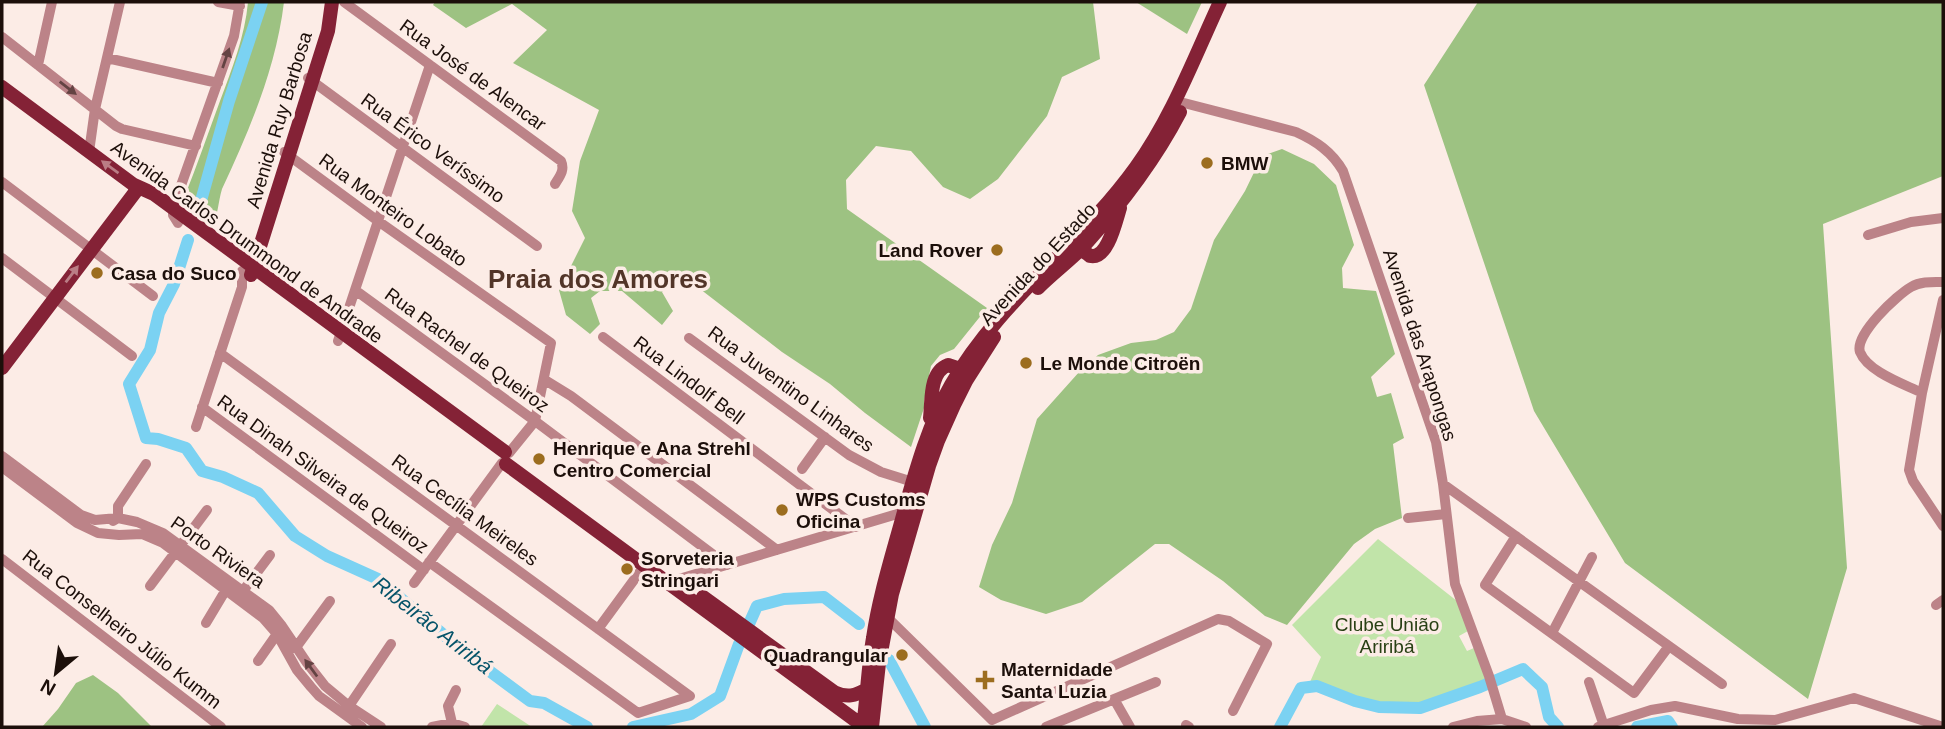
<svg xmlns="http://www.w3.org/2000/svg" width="1945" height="729" viewBox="0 0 1945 729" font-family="Helvetica,sans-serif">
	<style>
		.green { fill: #c1e4a9 }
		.forest { fill: #9dc282 }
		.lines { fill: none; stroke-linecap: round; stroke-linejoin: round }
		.river { stroke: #7bd2f2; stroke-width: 12 }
		.minor { stroke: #bc8388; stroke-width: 10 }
		.major { stroke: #842236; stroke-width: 14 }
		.oneway { fill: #644343 }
		.oneway2 { fill: #ba7d85 }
		.poi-dot { fill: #9c6d1f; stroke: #fcece6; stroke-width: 2.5 }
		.labels { text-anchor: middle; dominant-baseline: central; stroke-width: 7; stroke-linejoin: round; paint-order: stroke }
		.street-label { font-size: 19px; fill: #1c0f0a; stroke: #fcece6 }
		.poi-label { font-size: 19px; font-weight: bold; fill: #1c0f0a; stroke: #fcece6; text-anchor: start }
		.park-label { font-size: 19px; fill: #294014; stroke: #fcece6 }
		.water-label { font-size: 21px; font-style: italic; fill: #055369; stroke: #fcece6 }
		.district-label { font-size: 26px; font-weight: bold; fill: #523528; stroke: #fcece6 }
	</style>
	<rect width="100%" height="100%" fill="#fcece6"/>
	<path class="green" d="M1378 539 1457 601 1468 631 1459 636 1467 651 1474 648 1486 681C1468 687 1436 702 1418 704 1379 708 1346 695 1310 682L1321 657 1292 625Z
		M497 704 532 727H481Z"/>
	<path class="forest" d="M248 2H284C276 68 250 129 222 189 218 202 218 216 212 228L184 207V198C197 166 208 133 220 101 232 69 245 36 248 2Z
		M435 2H1093L1100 59 1062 77 1047 116 998 179 970 199 943 187 911 151 876 146 846 180 847 209 987 308 954 349 940 355 931 366 924 401V408L911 447 865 413 830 384 782 352 678 272 662 292 673 311 662 325 622 291H600L591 298 600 324 590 334 566 315 559 290 585 238 572 211 580 161 599 110 513 63 547 30 512 4 466 28 433 5Z
		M1136 2H1202L1187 34Z
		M1478 2H1943V176L1823 224 1847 568 1808 699 1625 563 1534 411 1424 85Z
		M1282 149 1314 164 1336 185 1354 245 1342 268 1343 288 1376 291 1395 354 1371 377 1377 397 1391 393 1404 438 1393 444 1402 518 1375 529 1354 544 1287 625 1265 616 1223 581 1169 544H1155L1082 602 1046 614 1001 600 979 587 992 545 1012 503 1037 419 1080 371 1098 355 1131 343 1156 340 1174 332 1191 309 1214 240 1245 191 1262 156Z
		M93 675 118 693 152 727H42L58 709 76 683Z"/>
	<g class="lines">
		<path class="river" d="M197 215 229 101 262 2
			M188 240 174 284 159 313 150 350 129 384 146 438 158 439 186 448 202 471 223 477 258 493 295 536 327 556 378 579 465 653 530 701 544 703 587 727
			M749 624 757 606 784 599 824 597 859 624
			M889 660 925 727
			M633 727 691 714 720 696 739 644
			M1280 727 1301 688 1317 686 1355 701 1379 707 1420 708 1480 687 1523 669 1542 687 1549 717 1558 727
			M1637 727 1668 721 1672 727"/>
		<path class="minor" d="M218 2 240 6
			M344 2 561 161C565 170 560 176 555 184
			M2 37 116 126 122 129 196 146
			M107 58 218 83
			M38 65 52 2
			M308 78 537 246
			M1184 103 1296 132C1316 141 1332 152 1343 171L1436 442 1443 484 1455 584 1489 676 1502 719 1526 727
			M89 152 95 109 120 2
			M284 152 378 221 551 343 535 421 509 453
			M2 182 153 296
			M178 223 173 215V208L234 36 240 2
			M1868 235 1911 222 1943 218
			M2 258 132 356
			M355 290 535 421 727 565
			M1943 300 1922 393 1909 470 1913 481 1943 526
			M603 337 856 527
			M689 338 849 455 881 472 913 482
			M338 341 430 65
			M220 353 690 696
			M545 380 571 396 777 550
			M1922 393C1904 384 1868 372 1860 352 1854 335 1897 295 1911 287 1921 281 1933 282 1943 282
			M202 407 424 570
			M196 427 242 287V271
			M2 456 81 515 95 520 118 518 137 522 163 533 269 610 282 626 307 663 325 686 349 706 381 727
			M2 467 77 523 98 533 119 535 142 534 163 543 263 618 277 634 297 670 311 687 319 696 362 727
			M802 469 825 437
			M1443 484 1722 684
			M1408 518 1446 514
			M113 521 118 518V506L146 464
			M1516 536 1485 585 1634 693 1669 646
			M2 559 221 727
			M429 562 638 713 690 696
			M414 583 502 463
			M669 584 679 579 904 512
			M150 586 207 510
			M240 595 270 555
			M1936 605 1943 600
			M887 617 992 720 1218 619 1229 621 1267 644 1233 711
			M206 623 230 583
			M598 629 650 558
			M1552 633 1592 557
			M293 648 297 646 330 601
			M258 661 277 634
			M1589 682 1604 726
			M1114 699 1130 727
			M349 706 391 644
			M452 723 448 706 456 690
			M1186 725 1189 727
			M432 727 452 723 465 727
			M1046 727 1156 682
			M1453 727 1477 721 1502 719
			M1598 727 1651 710 1675 706 1738 719 1775 720 1854 698 1943 727"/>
		<path class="major" d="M2 87 134 185 154 194 505 452
			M1078 241 1080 249C1082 250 1089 255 1090 256 1108 260 1116 220 1120 208
			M251 275 328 31 332 2
			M1038 288C1052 274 1068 262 1082 248 1120 206 1154 162 1180 112
			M2 368 136 191 134 185
			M930 418C932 401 929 372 948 365L960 369 964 376
			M506 464 863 726
			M703 597 834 692C847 698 855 696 867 689
			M863 727C867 698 868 667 873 638 879 597 891 559 902 519 915 473 927 427 951 385 999 301 1080 245 1136 167 1172 117 1194 58 1220 2
			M872 727 879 663 892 594 929 466 938 441 955 403 966 381 994 337"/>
	</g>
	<defs><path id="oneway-solid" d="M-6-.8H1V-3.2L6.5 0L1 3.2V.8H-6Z" transform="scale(1.75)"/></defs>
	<g class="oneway">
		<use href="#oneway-solid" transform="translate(226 58) rotate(-71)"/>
		<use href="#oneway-solid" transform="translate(68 88) rotate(38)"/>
		<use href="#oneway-solid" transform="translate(311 668) rotate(-126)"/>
	</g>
	<g class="oneway2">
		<use href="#oneway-solid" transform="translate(110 167) rotate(-144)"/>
		<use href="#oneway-solid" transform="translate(72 274) rotate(-53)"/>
	</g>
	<g class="poi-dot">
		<circle cx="1207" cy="163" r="7"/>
		<circle cx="997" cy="250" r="7"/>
		<circle cx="97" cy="273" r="7"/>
		<circle cx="1026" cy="363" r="7"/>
		<circle cx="539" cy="459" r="7"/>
		<circle cx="782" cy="510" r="7"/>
		<circle cx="627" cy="569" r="7"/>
		<circle cx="902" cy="655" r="7"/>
		<path d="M981.5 669.5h7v7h7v7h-7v7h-7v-7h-7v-7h7z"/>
	</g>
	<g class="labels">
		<g class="street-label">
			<text transform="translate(473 75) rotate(36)">Rua José de Alencar</text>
			<text transform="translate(279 120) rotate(-73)">Avenida Ruy Barbosa</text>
			<text transform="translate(433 148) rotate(36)">Rua Érico Veríssimo</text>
			<text transform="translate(393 210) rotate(36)">Rua Monteiro Lobato</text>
			<text transform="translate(247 242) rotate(36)">Avenida Carlos Drummond de Andrade</text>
			<text transform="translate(1038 264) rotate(-47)">Avenida do Estado</text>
			<text transform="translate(1420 345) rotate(72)">Avenida das Arapongas</text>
			<text transform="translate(467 350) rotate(36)">Rua Rachel de Queiroz</text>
			<text transform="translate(689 380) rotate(37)">Rua Lindolf Bell</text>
			<text transform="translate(791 389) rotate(36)">Rua Juventino Linhares</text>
			<text transform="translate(323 474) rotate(36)">Rua Dinah Silveira de Queiroz</text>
			<text transform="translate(465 510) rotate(36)">Rua Cecília Meireles</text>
			<text transform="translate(218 552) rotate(35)">Porto Riviera</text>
			<text transform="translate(122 629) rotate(38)">Rua Conselheiro Júlio Kumm</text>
		</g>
		<g class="poi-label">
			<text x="1221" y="163">BMW</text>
			<text x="983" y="250" text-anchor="end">Land Rover</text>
			<text x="111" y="273">Casa do Suco</text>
			<text x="1040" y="363">Le Monde Citroën</text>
			<text x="553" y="448">Henrique e Ana Strehl<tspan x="553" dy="22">Centro Comercial</tspan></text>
			<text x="796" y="499">WPS Customs<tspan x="796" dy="22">Oficina</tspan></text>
			<text x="641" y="558">Sorveteria<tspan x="641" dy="22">Stringari</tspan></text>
			<text x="888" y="655" text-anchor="end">Quadrangular</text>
			<text x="1001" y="669">Maternidade<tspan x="1001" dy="22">Santa Luzia</tspan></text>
		</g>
		<g class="park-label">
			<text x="1387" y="624">Clube União<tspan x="1387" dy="22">Ariribá</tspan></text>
		</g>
		<g class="water-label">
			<text transform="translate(433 625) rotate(38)">Ribeirão Ariribá</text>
		</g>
		<g class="district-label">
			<text x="598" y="279">Praia dos Amores</text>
		</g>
	</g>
	<rect width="1945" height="729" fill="none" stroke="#1c0f0a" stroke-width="7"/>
	<g transform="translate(56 673) rotate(209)" stroke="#fcece6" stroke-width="5" paint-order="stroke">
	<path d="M0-5L12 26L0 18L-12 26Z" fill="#1c0f0a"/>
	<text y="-10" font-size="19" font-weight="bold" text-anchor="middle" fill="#1c0f0a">N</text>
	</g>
</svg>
